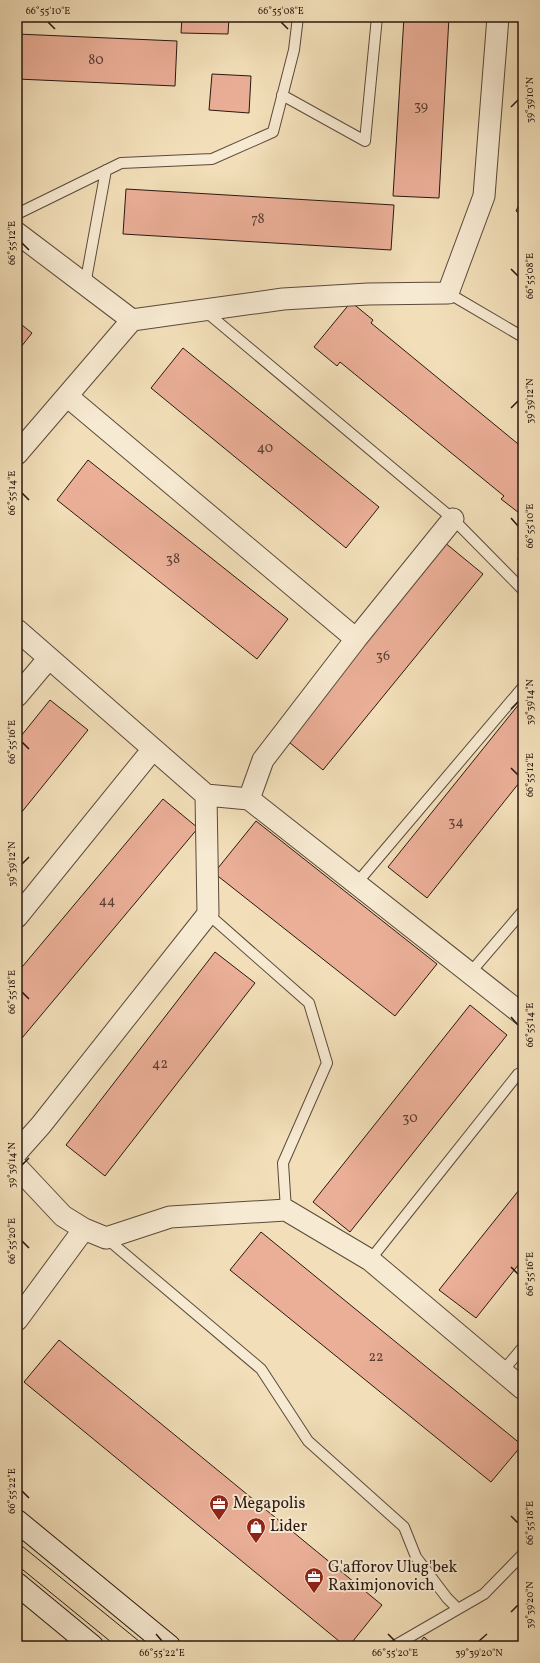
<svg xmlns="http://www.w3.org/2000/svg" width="540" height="1663" viewBox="0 0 540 1663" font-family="Vollkorn,serif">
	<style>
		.building { fill: #ebaf98; stroke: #291811 }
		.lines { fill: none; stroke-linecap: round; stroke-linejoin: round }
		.service-casing { stroke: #5b4a3b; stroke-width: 12 }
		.minor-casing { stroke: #5b4a3b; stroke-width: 23 }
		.secondary-casing { stroke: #291811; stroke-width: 24 }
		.path { stroke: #291811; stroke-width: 2.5; stroke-dasharray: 3 2; stroke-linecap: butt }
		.service { stroke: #f7ead2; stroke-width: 10 }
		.minor { stroke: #f7ead2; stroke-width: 21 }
		.secondary { stroke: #f7ead2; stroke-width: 22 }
		.tram { stroke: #291811; stroke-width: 1 }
		.ticks { fill: none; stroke: #291811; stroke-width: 1.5 }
		.labels { text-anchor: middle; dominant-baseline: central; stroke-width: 4; stroke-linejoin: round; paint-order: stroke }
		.number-label { font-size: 14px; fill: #5a3e33 }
		.poi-label { font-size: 16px; fill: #291811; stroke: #f7ead2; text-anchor: start }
		.neatline { fill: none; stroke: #291811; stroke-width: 1.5 }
		.ticks-label { font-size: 10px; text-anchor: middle; fill: #291811 }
	</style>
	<rect width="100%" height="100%" fill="#f2dfb9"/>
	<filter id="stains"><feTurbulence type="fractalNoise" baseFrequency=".005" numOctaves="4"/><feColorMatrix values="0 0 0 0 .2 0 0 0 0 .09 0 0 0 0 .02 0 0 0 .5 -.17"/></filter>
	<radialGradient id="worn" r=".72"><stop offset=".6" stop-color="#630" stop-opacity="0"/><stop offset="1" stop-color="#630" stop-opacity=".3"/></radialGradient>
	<path class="building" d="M182 17H229L228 34 181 33Z
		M404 17H449L439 198 393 196Z
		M17 34 177 41 175 86 17 79Z
		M212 74 251 76 249 113 209 110Z
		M126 189 394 205 391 250 123 234Z
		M523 197V215L516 211Z
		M351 302 373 320 371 323 523 448V516L501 499 504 496 340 362 337 366 314 347Z
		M17 321 32 333 17 352Z
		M183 348 379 507 346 548 151 388Z
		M88 460 288 619 257 659 57 500Z
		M444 542 483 574 323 770 284 738Z
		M50 700 88 730 17 818V741Z
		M519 704 523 707V778L427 898 388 867Z
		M163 799 198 828 17 1044V973Z
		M256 821 437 964 395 1016 214 873Z
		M215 952 255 983 105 1176 66 1145Z
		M470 1005 507 1035 350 1232 313 1202Z
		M523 1185V1259L476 1318 439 1290Z
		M261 1232 522 1445 491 1482 230 1270Z
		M59 1340 382 1605 349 1646H345L24 1382Z
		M424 1637 434 1646H417Z"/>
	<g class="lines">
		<defs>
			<path id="service" d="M282 95 365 141 377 17
				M17 214 121 163 212 159 273 132 294 50 298 17
				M85 285 106 170
				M448 293 523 337
				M205 311 453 519 523 590
				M356 884 523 687
				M208 914 309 1003 327 1063 283 1163 286 1210
				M470 973 523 911
				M106 1238 261 1369 308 1441 404 1527 416 1557 447 1598 458 1609
				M370 1260 518 1074 523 1072
				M503 1371 523 1347
				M394 1646 484 1594 523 1554"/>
			<path id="minor" d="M17 233 132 320
				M67 396 356 639 263 760 249 799
				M17 454 132 320 283 299 368 294 448 293 484 196 498 17
				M17 630 206 795 249 799 523 1015
				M356 639 453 519
				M17 696 49 658
				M17 917 153 749
				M17 1152 41 1125 208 914 206 795
				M17 1167 63 1216 84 1229 106 1238 170 1217 286 1210 370 1260 523 1389
				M17 1320 84 1229"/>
			<path id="secondary" d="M17 1521 169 1646
				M17 1584 92 1646"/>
		</defs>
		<use href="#service" class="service-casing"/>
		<use href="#minor" class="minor-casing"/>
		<use href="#secondary" class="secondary-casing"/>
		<path class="path" d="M518 560 523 555"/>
		<use href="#service" class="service"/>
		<use href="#minor" class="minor"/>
		<use href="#secondary" class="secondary"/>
		<path class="tram" d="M17 1542 145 1646
			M17 1565 116 1646"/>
	</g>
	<path class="ticks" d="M48 22 55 29M281 22 288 29M511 107 518 100M22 243 29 250M511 269 518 276M511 408 518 401M22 493 29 500M511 518 518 526M511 709 518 702M22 742 29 749M511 768 518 775M22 864 29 857M22 992 29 999M511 1017 518 1025M22 1165 29 1158M22 1241 29 1248M511 1267 518 1274M22 1491 29 1498M511 1516 518 1523M511 1612 518 1605M156 1634 162 1641M388 1634 395 1641M479 1641 487 1634"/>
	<defs>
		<symbol id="office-pin" viewBox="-11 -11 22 30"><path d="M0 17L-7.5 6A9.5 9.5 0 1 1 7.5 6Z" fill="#8f2418" stroke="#f7ead2"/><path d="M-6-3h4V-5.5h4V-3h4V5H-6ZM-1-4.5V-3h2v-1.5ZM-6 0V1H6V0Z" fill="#fff"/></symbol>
		<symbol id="shop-pin" viewBox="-11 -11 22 30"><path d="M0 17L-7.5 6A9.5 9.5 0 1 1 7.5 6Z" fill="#8f2418" stroke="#f7ead2"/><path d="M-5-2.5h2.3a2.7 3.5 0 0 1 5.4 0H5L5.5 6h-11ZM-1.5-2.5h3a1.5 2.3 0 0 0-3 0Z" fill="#fff"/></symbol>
	</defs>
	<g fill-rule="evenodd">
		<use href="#office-pin" x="208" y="1493" width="22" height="30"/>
		<use href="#shop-pin" x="245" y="1516" width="22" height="30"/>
		<use href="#office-pin" x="303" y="1566" width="22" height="30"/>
	</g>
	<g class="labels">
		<g class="number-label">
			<text x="96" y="60">80</text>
			<text x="421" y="106">39</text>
			<text x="258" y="219">78</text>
			<text x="265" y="448">40</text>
			<text x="173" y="559">38</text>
			<text x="383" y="656">36</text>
			<text x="456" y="822">34</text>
			<text x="107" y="901">44</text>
			<text x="160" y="1064">42</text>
			<text x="410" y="1118">30</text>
			<text x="376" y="1357">22</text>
		</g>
		<g class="poi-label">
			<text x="233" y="1504">Megapolis</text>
			<text x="270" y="1527">Lider</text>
			<text x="328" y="1568">G'afforov Ulug'bek<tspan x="328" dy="18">Raximjonovich</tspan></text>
		</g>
	</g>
	<rect width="540" height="1663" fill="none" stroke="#f2dfb9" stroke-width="44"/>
	<rect x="22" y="22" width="496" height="1619" class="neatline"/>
	<g class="ticks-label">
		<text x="48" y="14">66°55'10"E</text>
		<text x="281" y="14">66°55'08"E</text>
		<text transform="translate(529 100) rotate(-90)" y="4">39°39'10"N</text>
		<text transform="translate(11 243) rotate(-90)" y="4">66°55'12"E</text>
		<text transform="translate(529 276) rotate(-90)" y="4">66°55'08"E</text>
		<text transform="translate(529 401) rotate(-90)" y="4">39°39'12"N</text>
		<text transform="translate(11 493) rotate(-90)" y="4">66°55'14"E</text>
		<text transform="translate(529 526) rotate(-90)" y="4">66°55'10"E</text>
		<text transform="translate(529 702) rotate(-90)" y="4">39°39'14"N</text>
		<text transform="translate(11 742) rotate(-90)" y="4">66°55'16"E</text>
		<text transform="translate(529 775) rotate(-90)" y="4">66°55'12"E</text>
		<text transform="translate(11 864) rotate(-90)" y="4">39°39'12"N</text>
		<text transform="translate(11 992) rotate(-90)" y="4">66°55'18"E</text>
		<text transform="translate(529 1025) rotate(-90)" y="4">66°55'14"E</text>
		<text transform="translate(11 1165) rotate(-90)" y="4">39°39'14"N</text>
		<text transform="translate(11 1241) rotate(-90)" y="4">66°55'20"E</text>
		<text transform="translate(529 1274) rotate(-90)" y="4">66°55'16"E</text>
		<text transform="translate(11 1491) rotate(-90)" y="4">66°55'22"E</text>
		<text transform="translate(529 1523) rotate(-90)" y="4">66°55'18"E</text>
		<text transform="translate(529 1605) rotate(-90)" y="4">39°39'20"N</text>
		<text x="162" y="1656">66°55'22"E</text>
		<text x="395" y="1656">66°55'20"E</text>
		<text x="479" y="1656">39°39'20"N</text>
	</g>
	<rect width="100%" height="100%" filter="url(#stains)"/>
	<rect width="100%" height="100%" fill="url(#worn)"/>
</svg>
